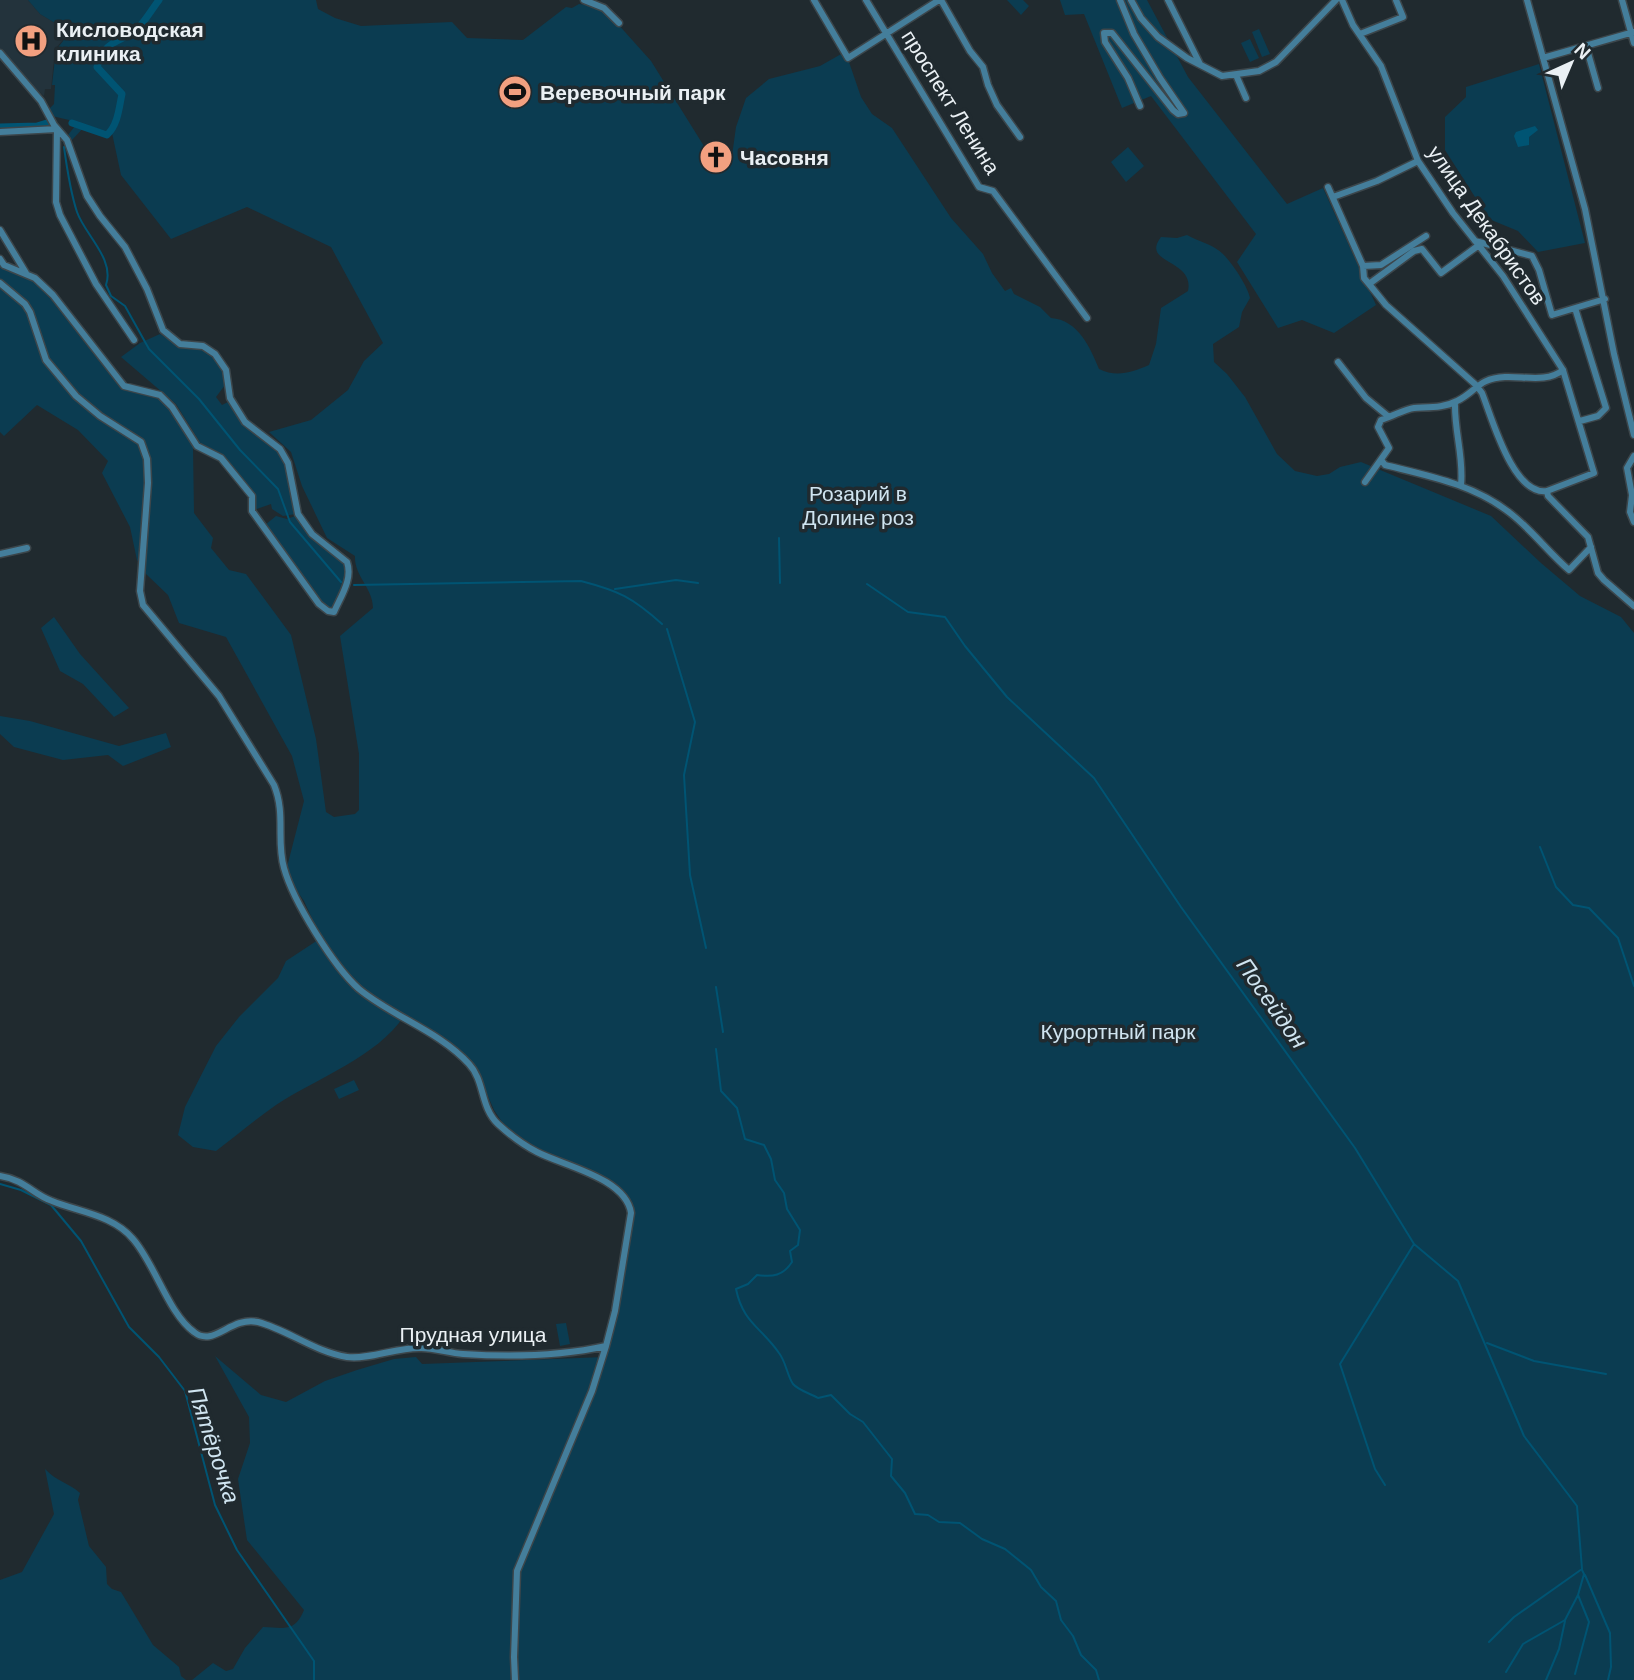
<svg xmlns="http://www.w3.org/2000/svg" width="1634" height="1680" viewBox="0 0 1634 1680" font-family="Helvetica,sans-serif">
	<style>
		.built { fill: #23333c }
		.green { fill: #0b3c51 }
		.water { fill: #005473 }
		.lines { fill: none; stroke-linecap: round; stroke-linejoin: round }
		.stream { stroke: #005473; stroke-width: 2 }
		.river { stroke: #005473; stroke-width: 7 }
		.minor-casing { stroke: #3c464b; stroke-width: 9 }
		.minor { stroke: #447e9b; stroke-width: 6 }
		.labels { text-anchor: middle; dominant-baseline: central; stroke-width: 7; stroke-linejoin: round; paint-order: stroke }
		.poi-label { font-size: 21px; font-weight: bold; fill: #eaf0f4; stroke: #202a2f; text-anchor: start }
		.street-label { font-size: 21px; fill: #eaf0f4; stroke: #202a2f }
		.park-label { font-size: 21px; fill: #cfe4f0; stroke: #202a2f }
		.water-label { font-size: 23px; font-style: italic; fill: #d0e5f1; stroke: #202a2f }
	</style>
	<rect width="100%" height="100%" fill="#202a2f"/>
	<path class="built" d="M0 0H28L40 14 70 32 55 49 51 89H45L44 96 37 90 35 91 0 50Z"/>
	<path class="green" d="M28 0H316L318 9 335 18 361 26 452 22 467 38 523 40 566 7 572 8 579 4 594 6 608 13 651 61 712 159 731 163 736 127 746 98 769 79 820 66 843 53 849 62 861 97 872 114 892 128 951 218 983 254 992 273 1005 291 1011 288 1014 294 1040 307 1051 318C1078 320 1090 347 1099 369 1117 378 1132 372 1149 365L1156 344 1161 308 1188 291C1195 259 1140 264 1161 237L1177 238 1187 235C1197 241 1211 244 1218 250 1228 256 1248 286 1250 298L1242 312 1239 327 1213 344 1214 362 1227 374 1245 397 1277 454 1295 471 1317 476 1329 474 1340 467 1361 462 1491 516 1541 563 1580 596 1621 617 1634 633V1680H192L213 1663 226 1671 233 1669 245 1648 263 1627C285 1628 295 1632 304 1610L247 1540 238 1479 250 1443 249 1417 215 1356 261 1395 286 1402 325 1381 357 1370 394 1359 416 1357 422 1364 605 1357 616 1319 633 1212 632 1204 626 1195 583 1168 538 1149 515 1133 502 1122 494 1110 477 1071 404 1016C377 1057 317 1078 276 1105 256 1119 236 1136 216 1151L193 1147 178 1135 185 1107 216 1046 239 1017 278 978 286 961 321 938 304 901 295 888 287 867 304 801 292 756 226 637 179 623 168 595 146 574 137 560 130 527 102 473 108 461 78 430 37 405 4 436 0 432V264L3 268 33 281 49 297 121 389 158 398 170 409 193 447 194 513 213 538 211 548 229 570 246 574 291 635 316 739 326 812 334 817 355 814 359 810V754L340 636 373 608C373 588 354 576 355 556L327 538 302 486 291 452 269 432 311 420 348 390 364 361 383 343 331 247 247 207 171 239 121 175 112 133 86 125 72 140 68 135 75 126 69 120 52 116 49 109 54 104 55 85H52L56 50 70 32 40 14Z
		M1007 0H1023L1029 6 1021 15Z
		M1060 0H1147L1188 77 1287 204 1323 188 1376 305 1334 333 1302 320 1278 328 1237 262 1256 234 1151 96 1122 108 1084 14 1065 15Z
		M1259 29 1270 54 1262 57 1252 32Z
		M1250 39 1259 58 1250 62 1241 43Z
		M1539 64 1585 243 1538 252 1518 231 1489 219 1445 150V117L1466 97V87Z
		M1128 147 1144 166 1126 182 1111 162Z
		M160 334 182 347 203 349 215 358 222 371 225 385 216 397 222 405 230 401 243 423 279 451 286 463 296 514 283 516 272 509 271 504 254 510V496L221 455 201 444 176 404 121 357 140 343Z
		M298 515 311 535 345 563 347 578 333 610H328L320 603 265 525 276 516 287 519Z
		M54 617 80 654 129 708 114 717 83 684 60 671 41 628Z
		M0 716 30 721 119 746 166 733 171 747 123 766 108 755 63 760 14 747 0 734Z
		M354 1080 359 1090 339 1099 334 1089Z
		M566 1323 570 1344 560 1346 556 1324Z
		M45 1469C56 1481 69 1483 80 1493L78 1500 89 1546 106 1567 107 1584 112 1589 121 1592 153 1645 179 1667 181 1676 186 1680H0V1580L22 1572 54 1514Z"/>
	<path class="water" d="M1535 126 1538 130 1529 137V145L1518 147 1514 136 1516 132Z"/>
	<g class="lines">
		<path class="stream" d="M64 147C67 169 70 191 77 212 85 235 115 259 106 285L111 296 125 306 149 349 199 399 240 450 278 489 290 522 341 582
			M779 538 780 583
			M867 584 908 612 945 617 965 646 1007 697 1094 778 1181 907 1355 1148 1414 1244 1458 1281 1524 1436 1577 1506 1582 1569 1514 1617 1489 1642
			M354 585 581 581C619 591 632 597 662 624
			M615 589 676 580 698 583
			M667 629 695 722 684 775 690 875 706 948
			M1540 847 1556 887 1573 905 1589 908 1618 938 1634 986
			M716 987 723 1032
			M716 1049 721 1091 737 1108 745 1139 764 1145 771 1159 775 1180 784 1193 787 1209 800 1230 798 1245 790 1251 792 1262C783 1276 773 1277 757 1275L748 1284 736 1289C743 1323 761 1327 779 1353 786 1362 787 1375 793 1384 798 1390 811 1394 818 1398L831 1395 850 1414 863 1422 892 1459 891 1476 905 1493 915 1514 928 1515 939 1522 960 1523 982 1539 1005 1549 1031 1570 1041 1587 1056 1601 1061 1620 1073 1636 1081 1655 1096 1670 1099 1680
			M0 1184 21 1190 51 1205 81 1241 129 1327 159 1357 185 1391 215 1505 237 1550 314 1661V1680
			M1487 1343 1534 1361 1606 1374
			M1385 1485 1375 1469 1340 1364 1414 1244
			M1585 1575 1610 1633 1611 1667 1608 1680
			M1506 1672 1523 1644 1565 1620 1578 1595 1584 1574 1582 1570
			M1575 1674 1589 1622 1578 1595
			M1546 1680 1559 1649 1565 1621"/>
		<path class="river" d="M72 123 107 135C118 125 119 108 122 94L97 67C106 37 121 44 138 28 146 20 152 9 159 0
			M0 127 37 126 50 122"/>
		<defs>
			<path id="minor" d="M584 0 604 8 619 23
				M814 0 848 58 939 0
				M866 0 979 187 993 191 1087 318
				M941 0 970 51 983 67 988 85 997 105 1020 137
				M1120 0 1134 34 1160 78 1184 113 1178 114 1173 110 1112 33H1104L1105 42 1128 78 1140 106
				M1131 0 1141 18 1158 37 1187 58 1222 76 1259 71 1276 62 1336 0
				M1168 0 1200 64
				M1342 0 1353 25 1381 66 1418 161 1453 213 1503 276 1563 370 1594 473 1547 491 1548 496 1588 537 1598 573 1604 580 1634 606
				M1527 0 1585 209 1614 354 1634 435
				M1622 0 1634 43
				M1360 34 1403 17 1396 0
				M1586 46 1598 88
				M0 53 41 101 54 125 67 140 87 196 100 216 125 247 147 289 163 330 180 344 203 346 215 354 226 370 230 398 245 422 280 449 288 463 298 514 312 534 347 562C353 579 341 596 334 612L328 611 319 604 252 511V496L221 458 197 446 172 407 160 395 124 386 53 295 35 278 4 265 0 259
				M1543 58 1634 32
				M1236 75 1246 98
				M0 132 57 129 56 202 60 215 96 284 134 340
				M1328 187 1363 266 1364 278 1369 284
				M1333 197 1377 181 1418 161
				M0 230 26 273
				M1475 241 1532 256 1539 270 1552 315 1575 308 1606 408 1598 416 1580 421
				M1479 245 1441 273 1422 249 1414 251 1369 284 1386 305 1476 385 1482 393C1492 418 1513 496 1547 491
				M1363 266 1381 265 1426 236
				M0 283 25 304 30 312 46 360 76 396 100 416 141 442 147 459 148 483 140 591 143 605 219 696 274 785C286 814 276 840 284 868 293 901 334 967 359 989 393 1017 439 1031 469 1064 485 1081 480 1107 498 1124 510 1135 523 1145 537 1152 564 1166 626 1178 631 1213L615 1311 606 1346 592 1391 517 1571 514 1657 515 1680
				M1575 308 1605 299
				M1338 362 1366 398 1389 417C1397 414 1406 409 1414 408 1429 407 1444 408 1457 401 1476 392 1478 378 1505 377 1524 376 1547 383 1563 370
				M1455 402C1454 431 1464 457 1461 485
				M1634 456 1627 468 1632 495 1630 512 1634 522
				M1382 461 1385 465C1429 476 1473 484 1510 513 1532 530 1548 552 1569 570L1591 547
				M1365 482 1389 448 1378 427 1381 420 1389 417
				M0 554 27 548
				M0 1176C26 1180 32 1194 52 1201 79 1212 113 1215 133 1239 155 1264 168 1313 194 1332 214 1348 230 1316 258 1322 288 1330 315 1352 347 1357 369 1360 397 1347 421 1348 435 1348 449 1353 463 1354 509 1357 561 1356 606 1346"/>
		</defs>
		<use href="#minor" class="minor-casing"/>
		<use href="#minor" class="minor"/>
	</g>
	<defs>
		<symbol id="hospital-disc" viewBox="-11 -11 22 22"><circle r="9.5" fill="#f2a080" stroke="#202a2f"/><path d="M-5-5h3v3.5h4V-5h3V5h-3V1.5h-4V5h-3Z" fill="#111"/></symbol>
		<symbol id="stadium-disc" viewBox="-11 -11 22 22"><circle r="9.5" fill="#f2a080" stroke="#202a2f"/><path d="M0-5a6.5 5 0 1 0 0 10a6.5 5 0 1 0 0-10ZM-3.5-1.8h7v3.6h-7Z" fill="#111"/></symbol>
		<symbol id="church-disc" viewBox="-11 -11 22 22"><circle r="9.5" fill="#f2a080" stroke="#202a2f"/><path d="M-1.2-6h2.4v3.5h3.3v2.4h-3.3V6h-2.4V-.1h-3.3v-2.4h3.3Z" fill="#111"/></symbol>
	</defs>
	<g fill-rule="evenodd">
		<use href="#hospital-disc" x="12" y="22" width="38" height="38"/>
		<use href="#stadium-disc" x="496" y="73" width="38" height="38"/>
		<use href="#church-disc" x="697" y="138" width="38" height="38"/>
	</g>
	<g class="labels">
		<g class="poi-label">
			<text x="56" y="29">Кисловодская<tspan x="56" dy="24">клиника</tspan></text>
			<text x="540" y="92">Веревочный парк</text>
			<text x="740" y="157">Часовня</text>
		</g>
		<g class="street-label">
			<text transform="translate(951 102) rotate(58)">проспект Ленина</text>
			<text transform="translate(1487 225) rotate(55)">улица Декабристов</text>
			<text x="473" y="1334">Прудная улица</text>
		</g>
		<g class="park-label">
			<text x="858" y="493">Розарий в<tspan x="858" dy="24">Долине роз</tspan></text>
			<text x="1118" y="1031">Курортный парк</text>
		</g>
		<g class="water-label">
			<text transform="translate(1272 1003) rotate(55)">Посейдон</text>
			<text transform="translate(214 1445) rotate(72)">Пятёрочка</text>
		</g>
	</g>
	<g transform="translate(1571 63) rotate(44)" stroke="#202a2f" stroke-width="5" paint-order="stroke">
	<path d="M0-5L12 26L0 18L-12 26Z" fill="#eaf0f4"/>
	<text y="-10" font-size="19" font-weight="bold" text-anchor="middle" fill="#eaf0f4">N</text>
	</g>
</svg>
